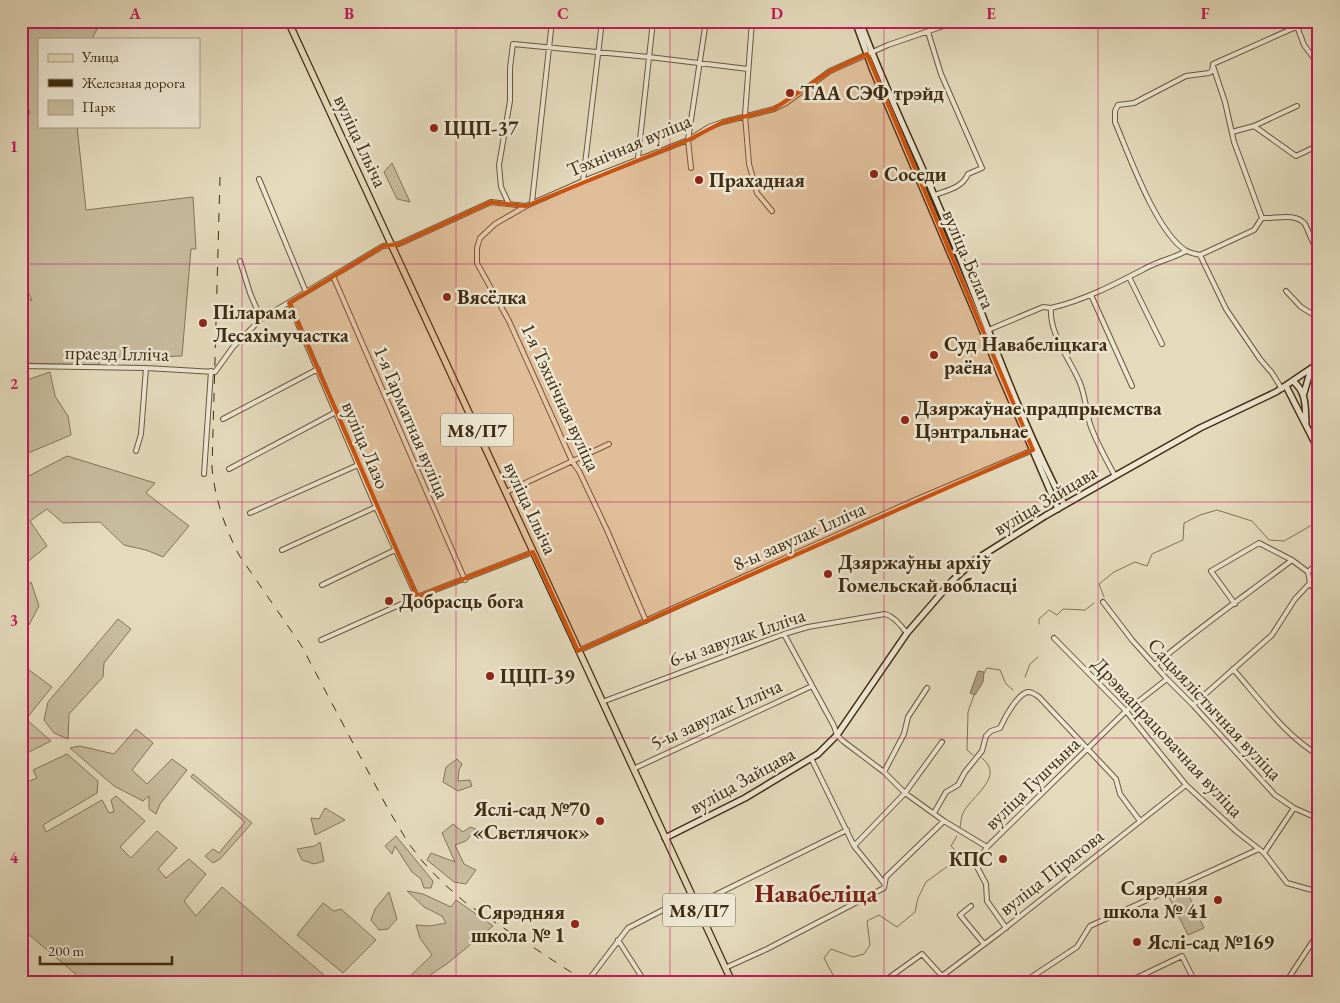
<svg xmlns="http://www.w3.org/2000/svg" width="1340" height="1003" viewBox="0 0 1340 1003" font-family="'EB Garamond',serif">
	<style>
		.green { fill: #c8bc9f; stroke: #847458 }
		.water { fill: #ac9f82; stroke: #817155 }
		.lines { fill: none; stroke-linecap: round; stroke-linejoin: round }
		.stream { stroke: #817155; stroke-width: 1 }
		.street-casing { stroke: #69583c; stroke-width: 6 }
		.secondary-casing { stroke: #402c12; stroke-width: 8 }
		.primary-casing { stroke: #402c12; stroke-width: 8 }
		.street { stroke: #ede7d3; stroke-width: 4 }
		.secondary { stroke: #ede7d3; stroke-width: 5 }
		.primary { stroke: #e4dabc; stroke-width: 5.5 }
		.rail { stroke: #402c12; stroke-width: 1; stroke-dasharray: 9 9; stroke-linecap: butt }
		.marked { fill: #cf520d; fill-opacity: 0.2; stroke: #cf520d; stroke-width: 4; stroke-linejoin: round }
		.grid { fill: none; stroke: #c2185b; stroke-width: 1; stroke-opacity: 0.55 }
		.poi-dot { fill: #8f2418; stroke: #ede7d3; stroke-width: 2 }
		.labels { text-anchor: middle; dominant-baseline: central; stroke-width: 5; stroke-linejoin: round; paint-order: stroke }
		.shield { fill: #ede7d3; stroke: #74644c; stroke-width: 1 }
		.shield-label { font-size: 19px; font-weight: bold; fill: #402c12 }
		.poi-label { font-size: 20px; font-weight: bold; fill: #402c12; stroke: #ede7d3; text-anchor: start }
		.street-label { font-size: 20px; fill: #402c12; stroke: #ede7d3 }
		.district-label { font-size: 25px; font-weight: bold; fill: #7a1f14; stroke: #ede7d3 }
		.neatline { fill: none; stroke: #c2185b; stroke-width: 2 }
		.grid-label { font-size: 16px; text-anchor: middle; font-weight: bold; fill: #c2185b }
	</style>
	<rect width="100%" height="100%" fill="#e4dabc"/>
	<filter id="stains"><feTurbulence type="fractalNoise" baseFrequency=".004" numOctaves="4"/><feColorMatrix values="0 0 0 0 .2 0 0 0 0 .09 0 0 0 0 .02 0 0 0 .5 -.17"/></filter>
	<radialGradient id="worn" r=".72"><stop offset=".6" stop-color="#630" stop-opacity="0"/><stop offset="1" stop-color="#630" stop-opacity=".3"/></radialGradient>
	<path class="green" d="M39 21H101L92 39H39V126H77L86 210 193 197 196 249H191L182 356 100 359 99 365 21 363V304L28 298 32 301 26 287 21 282V116L30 113 24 96 21 97V28Z
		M876 68 929 190 981 317 979 318 874 69Z
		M392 163 410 202 397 199 384 172Z
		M50 372 55 396 68 416 71 435 21 456V382Z
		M67 456 155 483 146 493 189 526 163 557 146 550 124 545 100 522 63 523 47 509 30 521 47 546 21 567V480Z
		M31 582 39 606 21 640V589Z
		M118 619 131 629 104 663 103 677 69 714 68 739 54 733 44 720 48 702Z
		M21 664 52 687 26 719 51 741 21 756Z
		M136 729 153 743 132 770 147 784 172 759 187 770 160 804 156 814 149 809V796L143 801 114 786 70 748 80 746 114 754Z
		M67 754 98 781 97 793 43 825 46 832 102 800 109 813 114 812 111 800 116 796 145 821 120 847 131 858 157 831 177 848 158 869 166 878 189 859 206 874 184 901 196 916 222 887 332 982H85L21 928V774L27 782 37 778 33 770Z
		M457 759 462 764 459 770 458 781 470 780 472 786 458 791 443 782 446 767Z
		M193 774 252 823 220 859 213 863 205 856 213 849 219 853 245 822 191 777Z
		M325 808 345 820 315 835 311 818 319 819Z
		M453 824 463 832 470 827 476 829 466 841 455 845 464 864 476 870 466 884 454 882 427 860 431 853 455 862 442 833Z
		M396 836 433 881 431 888H424L421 879 412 872 395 846 392 854 385 846Z
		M320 842 324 861 314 864 302 860 297 849 315 846Z
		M1186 889 1204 928 1188 935 1169 897Z
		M407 891 423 894 451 907 456 900 493 926 448 963 420 982H404L432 955 420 938 416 925 430 926 446 923 442 916 424 907Z
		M389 892 397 919 388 929 379 930 371 920 375 909Z
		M323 903 334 911 341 909 376 940 343 973 297 935Z"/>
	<path class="water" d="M978 671 984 672 983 682 975 695 970 693Z"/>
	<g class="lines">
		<path class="stream" d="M1104 597 1099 584 1114 572 1135 562 1147 566 1152 554 1183 540 1184 523 1200 515 1217 510 1252 521 1269 540 1284 541 1319 521
			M1039 624V619L1049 610 1057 615 1063 609 1085 610 1094 603
			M984 673 987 668 1000 670 1006 684 1013 690
			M1025 677 1030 664 1038 657
			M973 755 967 750 968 712 974 695
			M960 828C961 823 961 817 963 813 971 796 1006 777 982 758
			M824 982 833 975 824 958 831 949 853 957 864 954 870 945 867 921 879 915 897 927 915 912 918 898 926 882 956 860 957 852 951 846 957 836"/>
		<defs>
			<path id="street" d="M752 21 745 115 749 164 757 193 772 211
				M1295 21 1304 45 1319 65
				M928 32 941 74 982 168 968 174C962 188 948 190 935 195
				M1213 64 1212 71 1209 73 1186 76 1134 103 1118 105 1115 111V122C1129 155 1156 231 1185 250 1189 253 1196 254 1200 255L1226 309 1260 359 1272 373 1282 389
				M1213 64 1296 27
				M1213 66 1225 102 1234 142 1262 218
				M1254 126 1297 106
				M1232 132 1254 126 1296 156 1319 145
				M638 158 653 21
				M691 168 688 140 706 21
				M259 179 306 292
				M583 181 602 21
				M508 202 501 187 499 165 510 101V68L513 44 649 57 748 69
				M532 202 552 21
				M526 206 495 224 480 238 477 248V263L509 321 572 461 579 471 607 530 646 621
				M1200 255 1254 230 1262 218C1276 219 1295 212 1305 224L1319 256
				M240 261 250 293 261 319
				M333 276 465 580
				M1129 277 1162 344
				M1286 291 1301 307 1319 318
				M1091 295 1132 386
				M289 303 376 507 417 597
				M986 331 1043 307 1051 308
				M21 366 146 368 215 372 233 347 261 319 383 246 399 244 491 202 526 206 583 181 688 140 709 127 723 122 774 109 786 103 830 71 888 45 958 21
				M223 419 318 369
				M136 451 141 434 146 368
				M229 469 336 412
				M204 474 211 371
				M1115 476C1106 459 1096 442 1090 424 1086 410 1085 395 1080 383 1070 359 1049 334 1051 308 1086 300 1119 282 1150 266 1162 260 1174 258 1186 251
				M506 492 609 444
				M250 513 358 465
				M282 550 376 507
				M1308 572 1319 562
				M322 585 395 550
				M1103 602 1132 640 1167 679 1193 705 1275 795 1294 808 1319 819
				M1235 604 1211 571 1259 543 1292 560 1308 572 1310 583 1319 596
				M784 634 834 726 837 735 843 741 884 772 905 793 944 821 987 847
				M1054 638 1126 711 1186 785 1237 832 1264 853 1287 883 1319 892
				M321 640 417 597 533 552
				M578 651 915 500 1033 450
				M1155 665C1198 628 1246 595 1292 560
				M1233 669C1258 697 1287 738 1319 755
				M602 702 784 634 808 627 885 614C895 617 900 625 907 633
				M1193 705 1272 635 1295 599 1310 583
				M811 758 854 846 884 883
				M633 769 812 686
				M884 772 904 734 908 717 927 688
				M934 813 946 792 958 785 965 772 982 751 986 736 991 731 1000 728C1004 719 1017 694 1028 692 1032 692 1035 694 1039 697L1116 779 1120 794 1140 821
				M854 846 905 793 942 742
				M1264 853 1294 808
				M971 906 960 915 984 944
				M1006 928 987 901 986 884 976 865 987 847 1126 711 1167 679
				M618 940 645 982
				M725 968 767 949 884 888 886 877 944 821
				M587 982 628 928 692 895 701 902 847 830
				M883 982 922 954 942 976
				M934 982 999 933 1186 785
				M1024 982 1077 947 1090 926 1259 849
				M1128 982 1182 956 1195 982
				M1286 982 1319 932"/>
			<path id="secondary" d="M855 21 872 68 978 319 999 372 1058 509
				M860 21C886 93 921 161 949 231 987 323 1018 417 1064 504
				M1293 381C1307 393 1305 406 1306 423
				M1286 386 1319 451
				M1304 393 1311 369
				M665 838 745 798 818 754 837 735 907 633 952 581 975 560 1045 516 1115 476 1200 428 1276 392 1319 363"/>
			<path id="primary" d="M288 21 732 982"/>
		</defs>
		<use href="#street" class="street-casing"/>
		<use href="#secondary" class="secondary-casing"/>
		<use href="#primary" class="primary-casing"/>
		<use href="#street" class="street"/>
		<use href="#secondary" class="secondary"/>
		<use href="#primary" class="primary"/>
		<path class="rail" d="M220 177 212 468C215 499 225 528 239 555L301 645 388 809 409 844 423 862 443 883 467 904 586 982"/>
	</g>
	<path class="marked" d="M867 54 1033 450 578 651 533 552 417 597 289 303 383 246 399 244 491 202 526 206 688 140 723 122 774 109 830 71Z"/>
	<path class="grid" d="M242 21V982M456 21V982M670 21V982M884 21V982M1098 21V982M21 264H1319M21 502H1319M21 738H1319"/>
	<g class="poi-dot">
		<circle cx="790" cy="93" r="5"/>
		<circle cx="434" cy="128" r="5"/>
		<circle cx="874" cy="174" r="5"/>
		<circle cx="699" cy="180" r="5"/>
		<circle cx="447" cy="297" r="5"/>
		<circle cx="203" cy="323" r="5"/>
		<circle cx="934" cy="355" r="5"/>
		<circle cx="905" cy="420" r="5"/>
		<circle cx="828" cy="574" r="5"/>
		<circle cx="389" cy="601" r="5"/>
		<circle cx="490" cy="676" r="5"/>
		<circle cx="600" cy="821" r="5"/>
		<circle cx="1003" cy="859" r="5"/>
		<circle cx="1218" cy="900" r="5"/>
		<circle cx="575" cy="924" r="5"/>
		<circle cx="1137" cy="942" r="5"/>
	</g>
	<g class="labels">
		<g class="shield">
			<rect x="441" y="413.5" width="72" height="33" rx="4"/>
			<rect x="663" y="893.5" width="72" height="33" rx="4"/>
		</g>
		<g class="shield-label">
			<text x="477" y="430">М8/П7</text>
			<text x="699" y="910">М8/П7</text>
		</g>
		<g class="poi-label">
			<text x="800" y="93">ТАА СЭФ трэйд</text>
			<text x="444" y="128">ЦЦП-37</text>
			<text x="884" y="174">Соседи</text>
			<text x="709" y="180">Прахадная</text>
			<text x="457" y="297">Вясёлка</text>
			<text x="213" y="312">Піларама<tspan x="213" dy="23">Лесахімучастка</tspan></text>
			<text x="944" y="344">Суд Навабеліцкага<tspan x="944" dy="23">раёна</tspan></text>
			<text x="915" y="408">Дзяржаўнае прадпрыемства<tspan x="915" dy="23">Цэнтральнае</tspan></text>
			<text x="838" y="562">Дзяржаўны архіў<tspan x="838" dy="23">Гомельскай вобласці</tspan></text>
			<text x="399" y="601">Добрасць бога</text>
			<text x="500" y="676">ЦЦП-39</text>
			<text x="590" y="809" text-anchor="end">Яслі-сад №70<tspan x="590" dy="23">«Светлячок»</tspan></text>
			<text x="993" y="859" text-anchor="end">КПС</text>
			<text x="1208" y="888" text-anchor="end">Сярэдняя<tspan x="1208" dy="23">школа № 41</tspan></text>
			<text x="565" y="912" text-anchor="end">Сярэдняя<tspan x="565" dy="23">школа № 1</tspan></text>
			<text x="1147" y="942">Яслі-сад №169</text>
		</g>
		<g class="street-label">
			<text transform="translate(361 141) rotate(65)">вуліца Ільіча</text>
			<text transform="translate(629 145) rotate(-23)">Тэхнічная вуліца</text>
			<text transform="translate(969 259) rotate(67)">вуліца Белага</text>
			<text transform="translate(117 353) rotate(1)">праезд Ілліча</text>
			<text transform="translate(561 397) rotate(65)">1-я Тэхнічная вуліца</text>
			<text transform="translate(412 422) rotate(67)">1-я Гарматная вуліца</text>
			<text transform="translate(366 445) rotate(67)">вуліца Лазо</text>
			<text transform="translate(1045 500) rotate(-31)">вуліца Зайцава</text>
			<text transform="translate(531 508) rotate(65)">вуліца Ільіча</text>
			<text transform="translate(799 536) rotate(-24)">8-ы завулак Ілліча</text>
			<text transform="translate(737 637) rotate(-19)">6-ы завулак Ілліча</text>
			<text transform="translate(1215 709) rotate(47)">Сацыялістычная вуліца</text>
			<text transform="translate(716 714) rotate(-25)">5-ы завулак Ілліча</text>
			<text transform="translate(1168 737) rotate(47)">Дрэваапрацовачная вуліца</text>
			<text transform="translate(742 780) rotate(-29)">вуліца Зайцава</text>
			<text transform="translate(1032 783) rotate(-44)">вуліца Гушчына</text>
			<text transform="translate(1051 872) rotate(-38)">вуліца Пірагова</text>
		</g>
		<g class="district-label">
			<text x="816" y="893">Навабеліца</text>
		</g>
	</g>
	<rect width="1340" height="1003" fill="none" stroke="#e4dabc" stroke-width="55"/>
	<rect x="38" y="38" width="162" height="90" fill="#ede7d3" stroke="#a89c86"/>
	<rect x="48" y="54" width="25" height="8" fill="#e4dabc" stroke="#a89c86"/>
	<text x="82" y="62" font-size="15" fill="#402c12">Улица</text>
	<rect x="48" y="79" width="25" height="8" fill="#402c12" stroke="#a89c86"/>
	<text x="82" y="88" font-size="15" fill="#402c12">Железная дорога</text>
	<rect x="48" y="100" width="25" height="15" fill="#c8bc9f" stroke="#a89c86"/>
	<text x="82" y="112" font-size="15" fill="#402c12">Парк</text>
	<path d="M40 956v8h132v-8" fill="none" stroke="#402c12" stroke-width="2.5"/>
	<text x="48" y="956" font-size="15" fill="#402c12" stroke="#ede7d3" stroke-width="4" paint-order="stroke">200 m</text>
	<rect x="28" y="28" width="1284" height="948" class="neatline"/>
	<g class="grid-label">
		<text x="135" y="19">A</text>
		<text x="349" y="19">B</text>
		<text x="563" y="19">C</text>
		<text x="777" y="19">D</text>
		<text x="991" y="19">E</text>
		<text x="1205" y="19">F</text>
		<text x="14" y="152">1</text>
		<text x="14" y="389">2</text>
		<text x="14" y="626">3</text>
		<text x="14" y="863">4</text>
	</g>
	<rect width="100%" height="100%" filter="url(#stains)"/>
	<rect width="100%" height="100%" fill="url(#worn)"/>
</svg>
